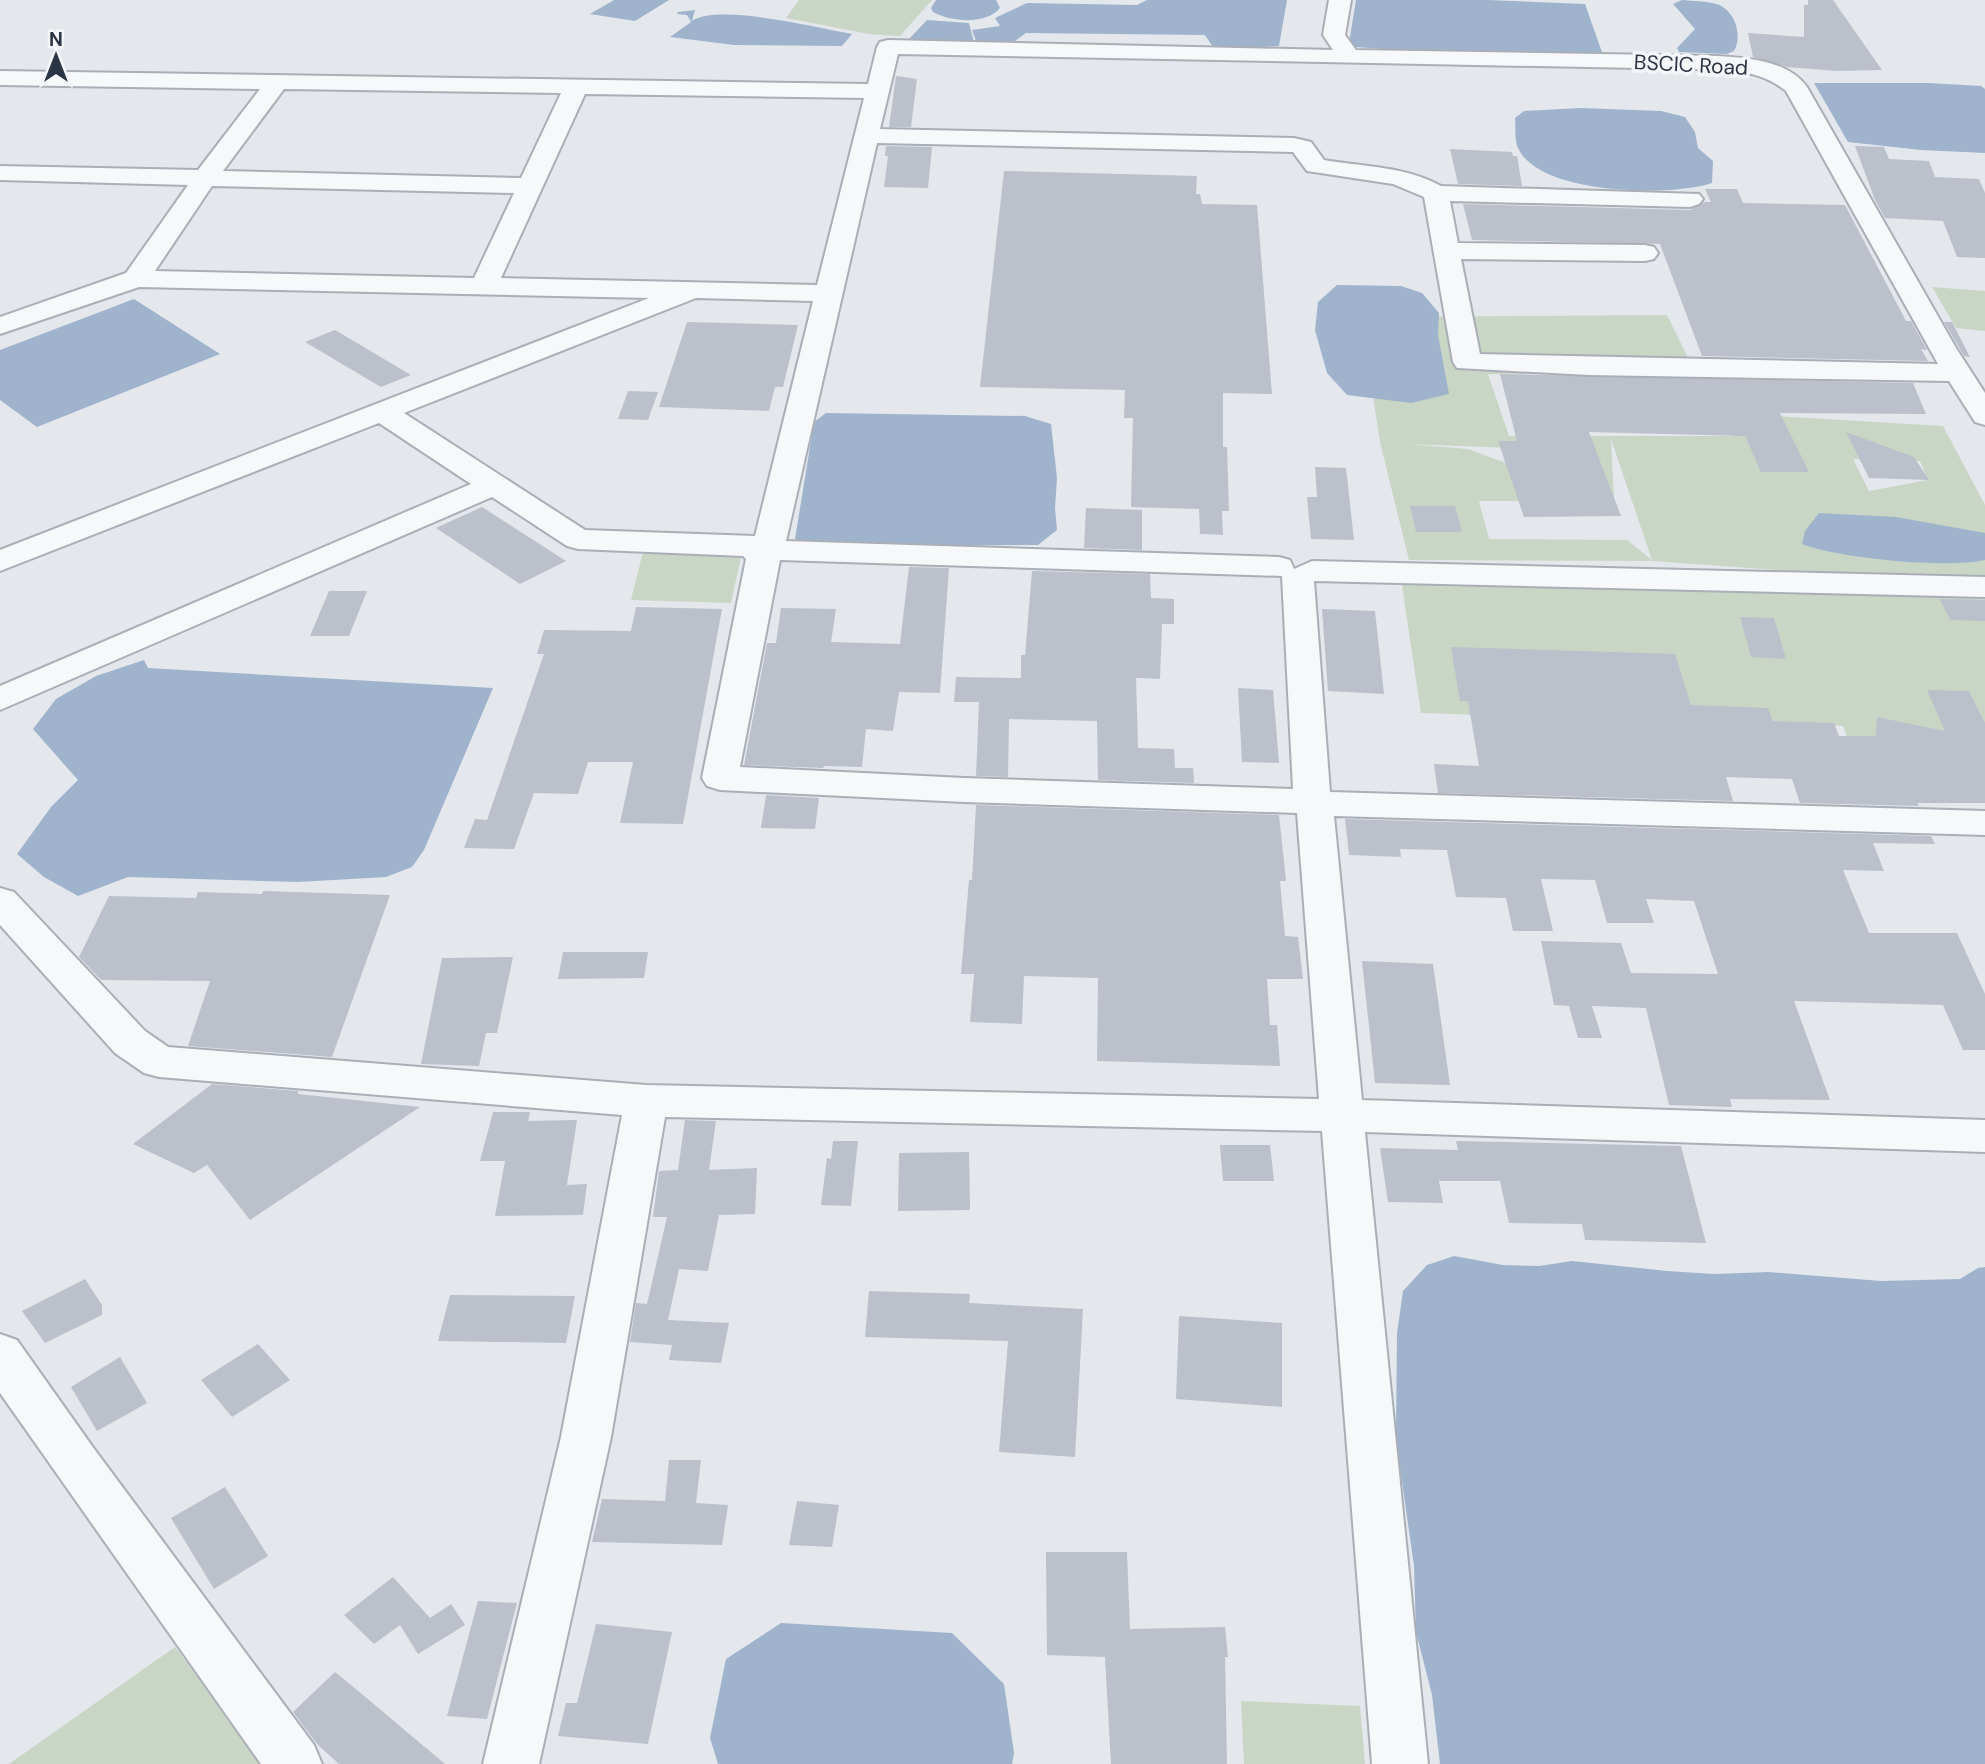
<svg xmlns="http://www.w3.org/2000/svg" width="1985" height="1764" viewBox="0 0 1985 1764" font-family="'DM Sans',sans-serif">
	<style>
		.green { fill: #c9d6c5; fill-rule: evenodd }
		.water { fill: #9fb4cc }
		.building { fill: #bbc0ca }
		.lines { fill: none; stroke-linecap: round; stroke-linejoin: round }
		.minor-casing { stroke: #a9aeb7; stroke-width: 4 }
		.minor { fill: #f7f8fa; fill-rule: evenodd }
		.labels { text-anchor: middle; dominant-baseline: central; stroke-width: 7; stroke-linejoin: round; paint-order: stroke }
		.far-street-label { font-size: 21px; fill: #2b3445; stroke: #f4f6f9 }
	</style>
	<rect width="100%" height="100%" fill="#e4e7ec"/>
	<path class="green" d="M799 0H932L900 36 869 34 786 18Z
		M1932 287 1985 291V331L1956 328Z
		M1667 315 1695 372 1488 374 1509 436H1732L1724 413 1943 426 1985 505V581L1912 580 1653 561 1409 560 1380 442 1361 317ZM1611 439 1652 560 1627 540 1489 539 1479 501H1614ZM1406 444 1537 449 1603 464 1570 479H1549L1468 449ZM1853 459 1920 461 1928 480 1869 491Z
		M643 552 741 557 731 603 631 600Z
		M1400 572 1985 589V743L1848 739 1843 726 1421 713Z
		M175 1647 264 1764H9Z
		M1241 1701 1360 1706 1365 1764H1244Z"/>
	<path class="water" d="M614 0H669L635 21 590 14Z
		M936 0H996L1000 8C986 25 951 22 933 12L931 8Z
		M1147 0H1287L1279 46 1215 50 1205 35 1026 33 1015 41H976L972 30 1000 26 995 18 1027 3 1137 5Z
		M1356 0H1487L1585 4 1603 55 1413 51 1355 47 1349 43Z
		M1682 0C1693 1 1706 1 1716 4 1735 9 1743 36 1734 51L1727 54 1679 52 1677 48 1695 29 1673 4Z
		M695 10 692 21C719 3 818 28 852 34L842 46 734 45 670 37 691 22 687 15 677 14 678 12Z
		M927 20 969 23 974 43 909 39Z
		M1814 83H1928L1981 86 1985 89V153L1921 150 1848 142Z
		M1580 108 1661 111 1685 117 1695 132 1698 148 1713 161 1712 183C1671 197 1542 195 1519 150 1514 142 1516 127 1515 118L1524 111Z
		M1337 285 1401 286 1422 293 1439 313 1438 335 1449 394 1411 403 1347 395 1327 373 1315 330 1318 302Z
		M134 299 220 354 37 427 0 400V350Z
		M826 413 1025 416 1051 424 1057 478 1055 508 1057 530 1038 545 851 546 811 544 795 539 814 422Z
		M1819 513 1896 517 1985 533V560C1948 569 1837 558 1802 544L1805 531Z
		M144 660 148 668 493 688 424 850 412 867 386 877 298 882 128 877 78 896 44 877 17 854 51 807 78 780 33 729 56 699 96 676Z
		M1454 1256 1503 1265 1539 1266 1572 1261 1667 1271 1714 1274 1769 1272 1881 1281 1960 1279 1978 1268 1985 1267V1764H1440L1432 1695 1416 1632 1414 1566 1396 1439 1397 1333 1403 1291 1427 1265Z
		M781 1623 952 1633 1004 1684 1014 1753 1012 1764H718L710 1738 726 1659Z"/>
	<path class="building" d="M1808 0H1833L1882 70 1837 71 1787 67 1753 57 1748 33 1804 37V5H1808Z
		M896 76 917 79 911 127H889Z
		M886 146 932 147 928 188 884 187 888 156H885Z
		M1855 146 1884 147 1889 159 1929 161 1935 177 1979 179 1985 193V258L1957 257 1943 221 1885 218 1875 200Z
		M1450 149 1512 152 1513 156H1517L1522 186 1458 184Z
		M1004 171 1197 176 1196 194H1200L1202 204 1257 205 1272 394 1223 393V447H1227L1229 511H1222L1223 535 1200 534 1199 509 1131 507 1133 418H1124L1125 390 980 387Z
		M1705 189H1737L1743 203 1845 205 1906 321H1911L1927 350 1921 349 1928 361 1702 356 1660 244 1472 240 1463 204 1690 210 1704 202H1711Z
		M687 322 798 325 783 387H775L769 411 659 407Z
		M1944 322H1952L1970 357 1964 356Z
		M335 330 411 375 381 387 305 342Z
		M1500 374 1913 383 1926 414 1780 413 1809 472H1761L1745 436 1589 432 1621 516 1524 517 1498 441H1517Z
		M628 391 658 392 648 420 618 419Z
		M1846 432 1914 457 1929 480 1869 478Z
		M1315 467 1346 468 1354 540 1311 539 1307 497H1317Z
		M1410 506H1455L1462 532H1416Z
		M482 507 566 561 520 584 436 528Z
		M1086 508 1142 510V550L1084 548Z
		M909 567 949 568 940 693 899 692 893 731 866 729 862 767 824 766 823 768 744 765 767 643H776L781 608 836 609 831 642 900 644Z
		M1032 571 1150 574 1151 598 1174 599V624H1162L1160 679 1136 678 1138 748 1174 749 1175 768H1193L1194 783 1098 780 1097 721 1009 719 1008 777 976 776 979 702H954L956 677 1021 678V655H1025Z
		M329 591H367L349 636H310Z
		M1940 599 1985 600V621L1950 620Z
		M636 607 722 609 683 824 620 823 633 762H588L578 794 534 793 514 849 464 848 475 819 487 820 544 654H537L544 630 631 631Z
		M1322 609 1375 611 1384 694 1328 691Z
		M1740 617 1774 618 1786 659 1751 657Z
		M1451 647 1675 654 1691 705 1768 708 1773 721 1834 723 1839 736H1876L1877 717 1945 731 1927 690 1969 691 1985 723V803H1917L1919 806 1800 803 1792 779 1726 777 1733 801 1438 793 1434 764 1479 766 1468 701H1460Z
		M1238 688 1273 690 1279 763 1242 762Z
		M766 795 819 798 815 829 761 828Z
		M976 805 1279 815 1286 881H1280L1285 936 1298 937 1303 979H1267L1270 1025H1277L1280 1066 1097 1061 1098 978 1024 976 1022 1024 970 1022 974 974H961L969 880H972Z
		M1345 819 1931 836 1935 844 1873 843 1884 871 1843 870 1869 933H1957L1985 994V1050H1963L1943 1005 1794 1001 1830 1100 1730 1099 1732 1107 1669 1105 1646 1008 1592 1006 1602 1038H1578L1569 1006 1554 1005 1541 941 1621 943 1631 973 1718 974 1694 901 1646 899 1654 923H1607L1595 880 1541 879 1553 931H1513L1506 898 1456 897 1447 850 1400 849 1401 857 1349 855Z
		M263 891 390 895 332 1057 188 1046 210 981 101 980 79 957 109 896 196 898 198 892 262 894Z
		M563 952H648L644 978 558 979Z
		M513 957 497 1033H486L479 1066 421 1064 442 958Z
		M1362 961 1433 964 1450 1085 1375 1083Z
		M212 1084 298 1091V1094L420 1107 250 1220 207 1165 194 1173 133 1144Z
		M493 1112H530L528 1121 577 1120 567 1185 587 1184 583 1215 495 1216 505 1161H480Z
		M685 1120 716 1121 709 1170 757 1168 755 1214 719 1215 708 1271 679 1269 668 1320 729 1323 721 1363 669 1360 672 1345 630 1342 636 1303 647 1304 667 1217H653L659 1171 678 1170Z
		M833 1141H858L851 1206 821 1205 827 1158 831 1159Z
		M1456 1141 1681 1146 1706 1243 1585 1240 1582 1224 1509 1223 1500 1181H1439L1443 1203 1388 1202 1380 1148 1458 1150Z
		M1220 1145H1270L1274 1181H1223Z
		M969 1152 970 1210 898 1211 899 1153Z
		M85 1279 102 1305V1315L45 1343 22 1311Z
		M869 1291 970 1294 969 1303 1083 1309 1075 1457 999 1452 1008 1341 865 1337Z
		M450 1295 575 1296 566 1343 438 1341Z
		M1179 1316 1282 1323V1407L1176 1399Z
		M258 1344 290 1380 232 1417 201 1380Z
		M120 1357 147 1403 97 1431 71 1387Z
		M669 1460H701L696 1503 728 1505 722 1545 592 1542 602 1499 665 1501Z
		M225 1487 268 1556 214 1589 171 1518Z
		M797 1501 839 1505 832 1547 789 1545Z
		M1046 1552H1127L1130 1629 1225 1627 1228 1657H1225L1227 1764H1111L1105 1657 1047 1655Z
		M393 1577 430 1618 451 1604 465 1625 418 1654 400 1625 374 1644 344 1615Z
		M478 1601 517 1603 487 1719 447 1716Z
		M596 1624 672 1632 648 1744 558 1736 566 1703H577Z
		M335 1672 357 1690 445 1764H339L317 1744 293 1712Z"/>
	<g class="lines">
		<defs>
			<path id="minor" d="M1329 0H1351L1345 35 1356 50 1718 56C1747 58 1788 60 1807 87L1956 348 1985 393V425L1975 422 1949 381 1589 375 1457 368 1453 362 1424 197 1393 184 1307 171 1293 152 877 143 786 541 1279 557 1290 560 1294 569 1312 561 1985 577V597L1314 581 1330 792 1985 811V835L1334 816 1362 1100 1985 1120V1152L1365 1132 1428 1764H1372L1322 1131 665 1117 611 1437 539 1764H483L561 1437 622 1115 159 1077 144 1073 115 1053 0 925V888L14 892 145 1031 168 1047 646 1085 1319 1099 1297 813 964 802 720 790 707 786 702 778 746 559 743 556 578 549 567 546 492 497 0 710V686L471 484 379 423 0 571V550L649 298 139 287 0 334V317L126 273 188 185 0 180V166L198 170 260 89 0 85V71L868 84 877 47 880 42 888 40 1333 50 1323 35ZM898 54 1690 69C1724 70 1758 68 1786 91L1938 364 1480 354 1461 259 1645 261 1654 259 1658 253 1654 247 1645 245 1458 243 1450 201 1690 207 1699 204 1703 199 1699 194 1441 186C1405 166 1364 167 1324 160L1311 142 1294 138 880 129ZM284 89 561 93 521 178 223 171ZM585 94 864 98 817 285 501 278ZM212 186 514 193 474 278 155 271ZM696 298 813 301 755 536 585 530 404 413ZM780 560 1282 576 1293 789 964 778 740 767Z
				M0 1334 17 1340 92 1446 314 1745 322 1764H261L0 1393Z"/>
		</defs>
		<use href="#minor" class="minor-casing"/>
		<use href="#minor" class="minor"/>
	</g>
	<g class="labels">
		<g class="far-street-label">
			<text transform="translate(1691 65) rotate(3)">BSCIC Road</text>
		</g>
	</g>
	<g transform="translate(56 56)" stroke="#f4f6f9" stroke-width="5" paint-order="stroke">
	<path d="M0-5L12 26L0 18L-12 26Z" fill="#2b3445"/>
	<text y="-10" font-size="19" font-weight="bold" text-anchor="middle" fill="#2b3445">N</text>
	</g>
</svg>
